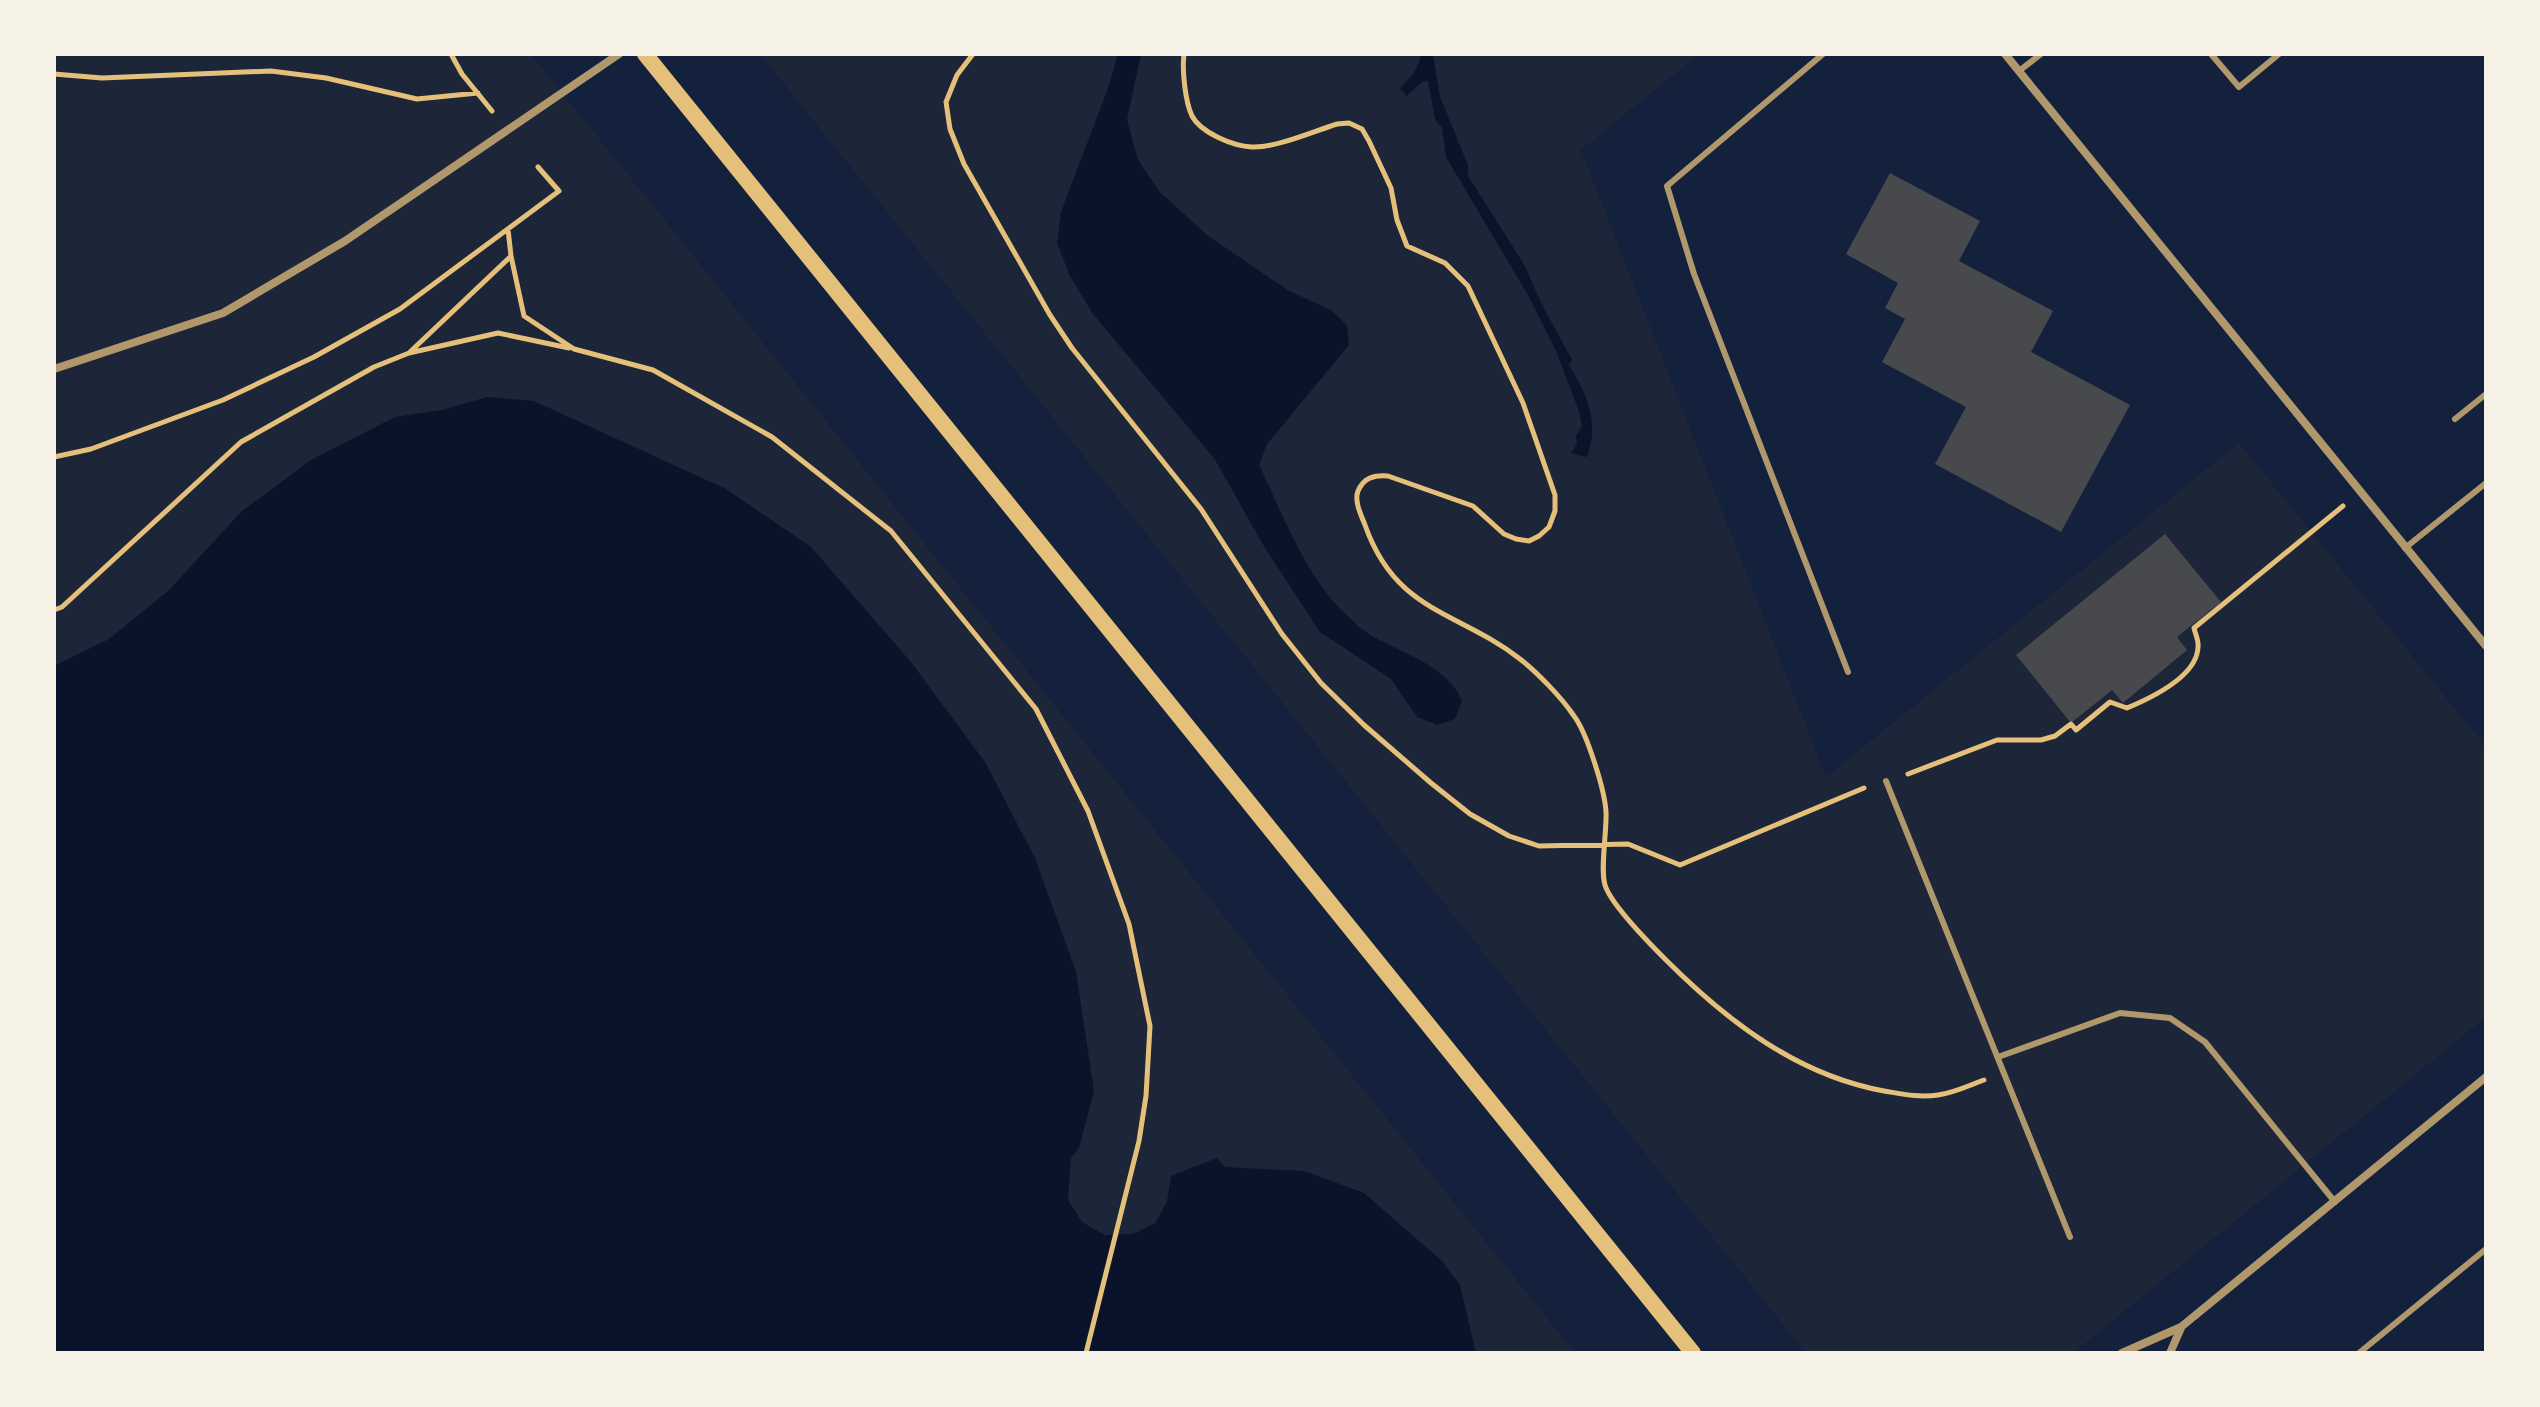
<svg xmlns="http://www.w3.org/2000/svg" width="2540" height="1407" viewBox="0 0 2540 1407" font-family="'Roboto Serif',serif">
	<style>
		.green { fill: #1d2539 }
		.water { fill: #0b132b }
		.building { fill: #48494c }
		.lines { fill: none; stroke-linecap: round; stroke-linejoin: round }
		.path { stroke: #e5c07b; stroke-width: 5 }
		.service { stroke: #b1986c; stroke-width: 6 }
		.minor { stroke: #b1986c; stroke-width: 8 }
		.secondary { stroke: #e5c07b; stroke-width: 16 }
	</style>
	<rect width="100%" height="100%" fill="#14213d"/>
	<path class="green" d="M54 54H531L1575 1353H54Z
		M760 54H1699L1581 150 1826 777 2239 443 2486 747V1017L2073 1353H1806Z"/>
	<path class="water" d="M1118 54H1141L1127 120 1138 160 1160 192 1207 235 1289 291 1331 310 1347 325 1349 345 1267 444 1259 465C1282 513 1303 570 1341 610 1350 618 1359 628 1369 634 1400 653 1449 666 1462 701L1455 719 1437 725 1417 717 1391 679 1320 632 1265 548 1214 458 1093 314 1070 276 1057 243 1061 212 1107 91Z
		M1421 54H1433L1440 97 1468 165V176L1525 266 1541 303 1572 360 1569 365C1587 394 1600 423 1587 457L1571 453 1577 444 1576 436 1582 426 1579 411 1557 353 1528 295 1446 157 1442 128 1435 119 1428 81 1422 82 1407 96 1400 88C1410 79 1419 68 1421 54Z
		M487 397 534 401 726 489 811 547 911 662 985 762 1035 858 1076 972 1094 1091 1079 1148 1071 1158 1068 1200 1082 1222 1105 1235 1133 1234 1155 1223 1167 1202 1171 1176 1217 1158 1225 1167 1304 1171 1364 1193 1442 1261 1460 1285 1476 1353H54V666L109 639 168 591 242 511 311 460 395 417 442 410Z"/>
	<path class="building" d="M1890 173 1980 221 1959 261 2053 311 2031 352 2130 405 2061 532 1935 464 1966 407 1882 362 1905 319 1885 308 1898 283 1846 254Z
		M2165 534 2221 602 2177 637 2187 650 2123 703 2112 690 2071 723 2016 655Z"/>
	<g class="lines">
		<path class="path" d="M451 54 462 74 492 111
			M973 54 957 75 946 102 950 129 964 164 1050 315 1072 348 1201 509 1282 634 1321 683 1364 725 1431 783 1470 814 1509 836 1539 846 1628 844 1680 865 1864 788
			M1184 54C1182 70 1185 101 1192 116 1201 133 1233 146 1252 147 1276 148 1314 131 1337 124L1349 123 1362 129 1369 141 1391 188 1397 220 1407 246 1445 263 1468 286 1523 403 1555 495V511L1549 527 1539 536 1529 541 1516 539 1504 534 1473 506 1388 476C1375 475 1364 477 1358 491 1354 501 1361 515 1365 525 1396 613 1457 610 1520 659 1537 672 1562 698 1574 716 1587 733 1605 791 1606 812 1607 831 1600 869 1605 885 1611 905 1650 944 1666 960 1727 1021 1797 1075 1884 1091 1902 1094 1920 1098 1938 1095 1954 1093 1970 1085 1984 1080
			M54 74 102 78 271 71 326 78 417 99 478 93
			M508 229 511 256 524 316 574 349 653 370 772 437 891 531 1036 709 1088 811 1129 924 1150 1026 1146 1096 1139 1141 1086 1353
			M410 352 510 257
			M54 457 91 449 223 400 314 357 400 309 559 191 538 167
			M54 610 62 607 241 442 374 367 409 353 498 333 569 348
			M1908 774 1997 740H2041L2055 736 2071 724 2076 730 2110 702 2127 708C2151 698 2197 677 2198 647 2199 641 2195 633 2194 628L2343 506"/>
		<path class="service" d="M1823 54 1667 186 1694 274 1848 672
			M2211 54 2239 87 2279 54
			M2019 71 2041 54
			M2455 419 2486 394
			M2405 548 2486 483
			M1886 781 2070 1237
			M1998 1057 2120 1013 2170 1018 2205 1042 2335 1202
			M2359 1353 2486 1249"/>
		<path class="minor" d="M2005 54 2486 646
			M54 369 223 313 345 241 619 54
			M2122 1353 2181 1327 2486 1077
			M2170 1353 2181 1328"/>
		<path class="secondary" d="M645 54 1693 1353"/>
	</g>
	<rect width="2540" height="1407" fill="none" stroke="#f6f1e7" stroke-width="112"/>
</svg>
